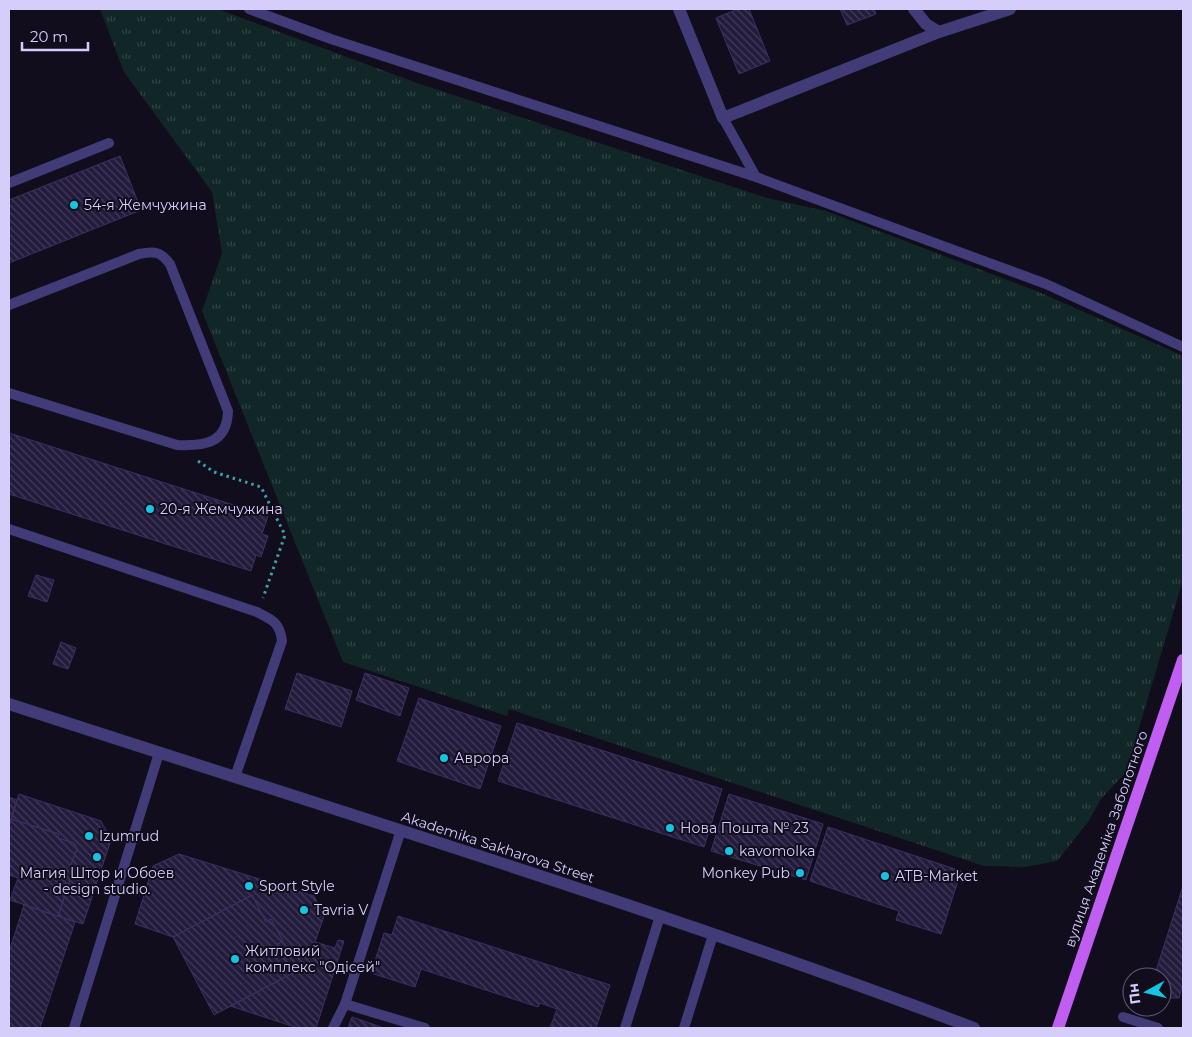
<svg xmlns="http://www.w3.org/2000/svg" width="1192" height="1037" viewBox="0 0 1192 1037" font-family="Montserrat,sans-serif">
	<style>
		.grass { fill: url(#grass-tufts) }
		.building { fill: url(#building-back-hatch); stroke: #3c2f66 }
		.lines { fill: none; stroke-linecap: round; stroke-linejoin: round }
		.path { stroke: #37a6a3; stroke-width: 3; stroke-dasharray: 2.5 4; stroke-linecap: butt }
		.service { stroke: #413c78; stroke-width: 10 }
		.minor { stroke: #413c78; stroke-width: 12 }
		.tertiary { stroke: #413c78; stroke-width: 12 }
		.primary { stroke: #c05ef2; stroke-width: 12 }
		.poi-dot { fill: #13c5e2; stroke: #110d1d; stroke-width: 2 }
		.labels { text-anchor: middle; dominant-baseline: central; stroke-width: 4; stroke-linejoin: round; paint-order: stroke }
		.poi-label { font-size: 14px; fill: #d5cefb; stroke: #110d1d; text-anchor: start }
		.street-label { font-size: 14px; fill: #d5cefb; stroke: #110d1d }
	</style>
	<defs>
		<pattern id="grass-tufts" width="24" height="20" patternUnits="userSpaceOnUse" patternTransform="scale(1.25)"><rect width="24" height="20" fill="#112626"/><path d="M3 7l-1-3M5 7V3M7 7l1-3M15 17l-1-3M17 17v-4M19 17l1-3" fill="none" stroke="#334446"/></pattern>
		<pattern id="building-back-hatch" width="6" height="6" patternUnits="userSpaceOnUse" patternTransform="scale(1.25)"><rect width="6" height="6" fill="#231b3c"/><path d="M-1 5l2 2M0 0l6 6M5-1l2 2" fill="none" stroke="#423b59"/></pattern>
	</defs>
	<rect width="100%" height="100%" fill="#110d1d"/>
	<path class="grass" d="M100 9H218L417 83 767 198 826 211 1039 292 1183 356V580L1126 772 1101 799 1088 822 1057 861 1025 867 984 866 509 709 507 716 343 662 202 311 222 253 212 192 124 72Z"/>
	<path class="building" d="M738 9H749L770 61 739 74 716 18Z
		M840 9H874L876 14 847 25Z
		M120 156 141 210 9 263V200Z
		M9 433 268 516 262 534 268 536 261 557 256 555 251 571 9 494Z
		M36 575 54 580 47 602 28 596Z
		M61 642 76 648 68 669 53 664Z
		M297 673 352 691 341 727 285 709Z
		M365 673 409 688 400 716 356 700Z
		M419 698 501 726 480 789 397 761Z
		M517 723 722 789 704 847 498 781Z
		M19 794 101 821 111 840 83 924 58 916 74 868 70 867 77 849 74 843 58 838 59 834 11 819Z
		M729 794 823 824 806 880 711 851Z
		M9 797 17 800 9 827Z
		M11 819 59 834 58 838 74 843 77 849 70 867 74 868 58 916 10 900 18 878 9 875V827Z
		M828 827 961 871 941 934 896 920 899 911 810 881Z
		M179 854 314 896 324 916 315 942 335 948 338 940 344 941 316 1028H298L230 1006 293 973 278 944 283 941 271 919 266 922 252 895 173 937 135 924 153 866Z
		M1183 886V983L1179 998H1162V977H1154Z
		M252 895 266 922 271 919 283 941 278 944 293 973 214 1015 173 937Z
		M24 905 75 922 40 1028H9V952Z
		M398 916 610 985 596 1028H550L557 1009 540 1003 538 1007 421 969 415 987 371 973 384 933 392 935Z
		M352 1017 384 1028H348Z"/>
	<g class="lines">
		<path class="path" d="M198 461 214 472 261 487 285 535 263 598"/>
		<path class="service" d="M249 9 331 39 756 177 1046 284 1183 347
			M723 118 756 177
			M9 183 109 143
			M9 305 139 254C154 251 160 251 170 264L228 411C227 444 204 446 177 445L9 393
			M9 529 257 612C273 620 280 623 282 641L235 777
			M345 1004 425 1028
			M1123 1017 1158 1028
			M74 1028 159 753
			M333 1028 345 1004 401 830
			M625 1028 660 916
			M684 1028 713 935"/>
		<path class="minor" d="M679 9 723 118 939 32 1010 9
			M914 9 926 24 939 32"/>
		<path class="tertiary" d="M9 704C331 809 656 908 974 1028"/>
		<path class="primary" d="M1058 1028 1183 660"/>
	</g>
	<g class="poi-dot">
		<circle cx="74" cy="205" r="5"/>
		<circle cx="150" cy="509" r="5"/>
		<circle cx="444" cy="758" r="5"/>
		<circle cx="670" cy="828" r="5"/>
		<circle cx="89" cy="836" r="5"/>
		<circle cx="729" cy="851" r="5"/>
		<circle cx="97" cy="857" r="5"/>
		<circle cx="800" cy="873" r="5"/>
		<circle cx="885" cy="876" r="5"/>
		<circle cx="249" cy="886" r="5"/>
		<circle cx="304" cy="910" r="5"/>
		<circle cx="235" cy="959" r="5"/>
	</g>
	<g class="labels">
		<g class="poi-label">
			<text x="84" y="205">54-я Жемчужина</text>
			<text x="160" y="509">20-я Жемчужина</text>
			<text x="454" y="758">Аврора</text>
			<text x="680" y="828">Нова Пошта № 23</text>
			<text x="99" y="836">Izumrud</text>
			<text x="739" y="851">kavomolka</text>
			<text x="97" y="873" text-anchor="middle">Магия Штор и Обоев<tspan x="97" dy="16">- design studio.</tspan></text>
			<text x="790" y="873" text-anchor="end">Monkey Pub</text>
			<text x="895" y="876">ATB-Market</text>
			<text x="259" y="886">Sport Style</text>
			<text x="314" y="910">Tavria V</text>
			<text x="245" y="951">Житловий<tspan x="245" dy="16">комплекс "Одісей"</tspan></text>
		</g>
		<g class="street-label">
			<text transform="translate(1106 839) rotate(-71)">вулиця Академіка Заболотного</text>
			<text transform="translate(498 847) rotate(18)">Akademika Sakharova Street</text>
		</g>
	</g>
	<rect width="1192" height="1037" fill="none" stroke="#d5cefb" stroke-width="20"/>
	<g transform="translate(1147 992) rotate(262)"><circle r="24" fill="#110d1d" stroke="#5f5a76"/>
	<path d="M0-4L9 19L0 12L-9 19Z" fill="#13c5e2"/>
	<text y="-8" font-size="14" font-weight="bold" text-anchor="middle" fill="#d5cefb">Пн</text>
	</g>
	<path d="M22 42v8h66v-8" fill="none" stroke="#d5cefb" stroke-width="2.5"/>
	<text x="30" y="42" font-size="15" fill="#d5cefb" stroke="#110d1d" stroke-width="4" paint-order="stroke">20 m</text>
</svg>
